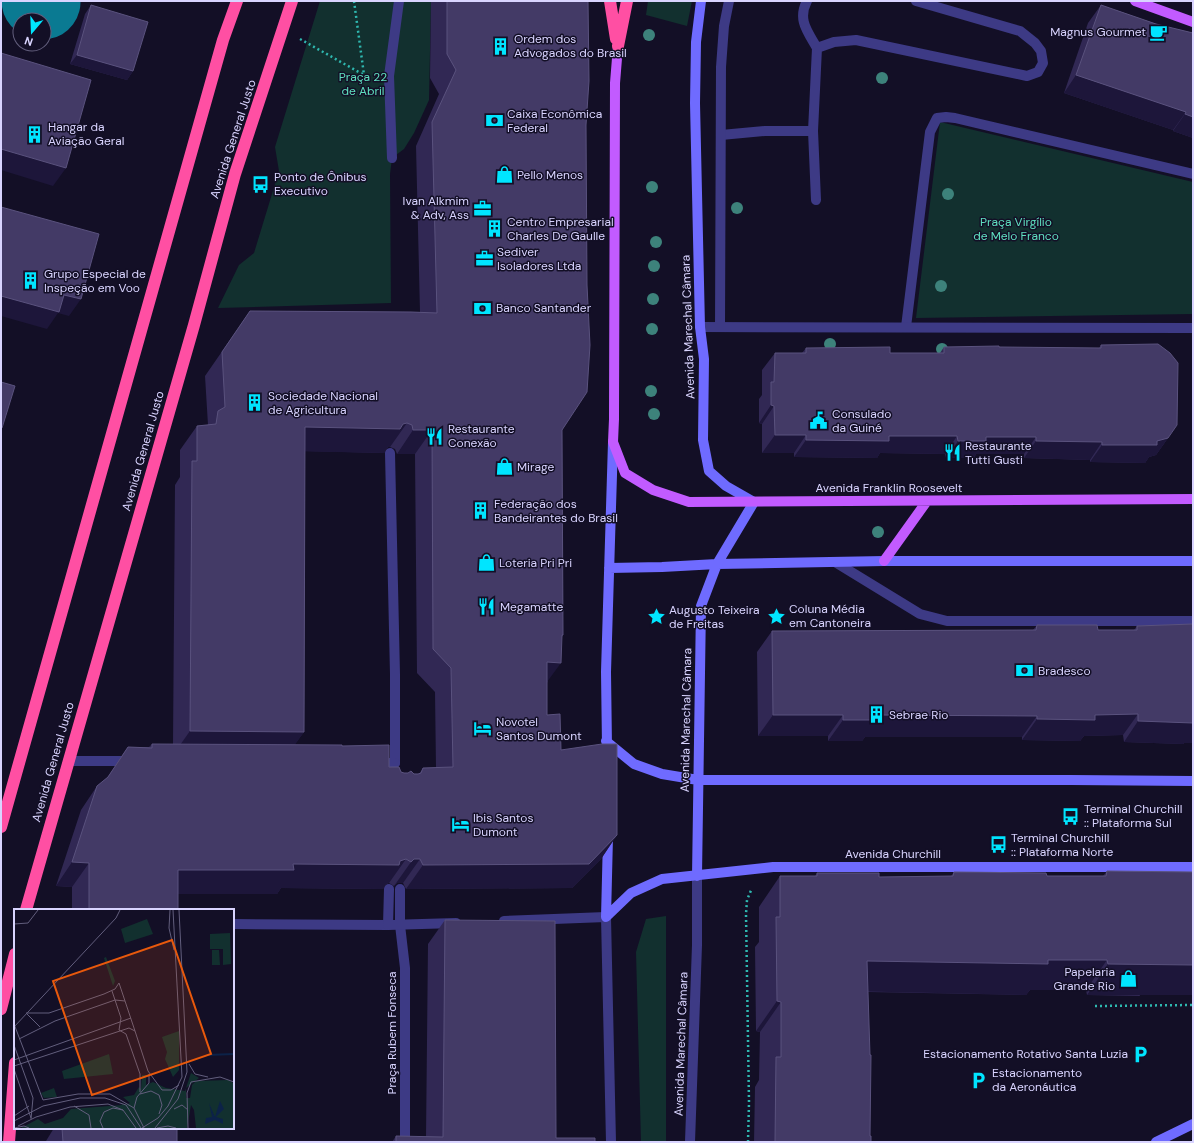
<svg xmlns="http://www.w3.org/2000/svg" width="1194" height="1143" viewBox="0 0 1194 1143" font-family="'DM Sans',sans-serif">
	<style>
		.green { fill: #12302f }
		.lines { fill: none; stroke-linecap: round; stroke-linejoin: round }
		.taxiway { stroke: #0a7a92; stroke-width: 75 }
		.path { stroke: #2fb8b0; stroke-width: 2.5; stroke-dasharray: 2 3; stroke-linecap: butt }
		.lane { stroke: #3d3a85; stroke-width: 10 }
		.street { stroke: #3d3a85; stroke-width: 10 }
		.secondary { stroke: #6f6bff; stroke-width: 10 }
		.primary { stroke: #c25bff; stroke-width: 10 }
		.highway { stroke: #ff4fa3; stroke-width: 12 }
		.tree { fill: #3d827b }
		.wall { fill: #312854; fill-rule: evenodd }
		.shaded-wall { fill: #1d163a }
		.building { fill: #433a66; stroke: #5a527e }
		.labels { text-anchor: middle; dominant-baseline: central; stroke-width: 3; stroke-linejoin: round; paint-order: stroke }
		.poi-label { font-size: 12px; fill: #d9d4ff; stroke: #130f26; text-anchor: start }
		.park-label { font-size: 12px; fill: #5fe0c0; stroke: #130f26 }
		.street-label { font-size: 12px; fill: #d9d4ff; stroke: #130f26 }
		.inset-river { fill: none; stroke: #0c2248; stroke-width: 2 }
		.inset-road { fill: none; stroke: #625e7d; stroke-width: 1 }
		.view { fill: #e8590c; fill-opacity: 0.15; stroke: #e8590c; stroke-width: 2 }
		.inset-edge { fill: none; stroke: #d9d4ff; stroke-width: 2 }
	</style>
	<rect width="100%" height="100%" fill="#130f26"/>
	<path class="green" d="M320 1H431L429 100 414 133 404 149 392 158 390 174 391 303 218 308 239 265 254 253 279 171 275 147Z
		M648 1H692L687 26 646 15Z
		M940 122 1193 182V314L916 318Z
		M666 916V1142H641L636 952 646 919Z"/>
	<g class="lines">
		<path class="taxiway" d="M39 1 43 2"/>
		<path class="path" d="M354 1 364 75
			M300 39 364 75
			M1095 1006 1193 1005
			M748 1142 749 1103 746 914 747 900 752 888"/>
		<path class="lane" d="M807 1C797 20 808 32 817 48
			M813 131 817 48 834 42 856 40 1027 76 1038 72 1043 63 1041 51 1035 43 1020 31 916 1
			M721 135 765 131H813L816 200
			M906 327 930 132 937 118 946 117 955 118 1193 174
			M390 453 395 674V763
			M835 562 920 614 947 621H1193
			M233 924 388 925
			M400 925 405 968V1142"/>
		<path class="street" d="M392 158 389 76 399 1
			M700 327 1193 328
			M720 327 721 67 724 26 729 1
			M68 761H131
			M375 763H395
			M389 889 388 925 456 923
			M504 921 606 917 611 1142
			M400 925V889
			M690 1142 697 945V876"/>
		<path class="secondary" d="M609 568 662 567 717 564 884 561H1193
			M606 741 634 764 662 774 698 780H1071L1193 781
			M607 747 606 672 613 442
			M697 876 701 606 717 564 754 502 726 486 709 471 703 440 704 359 700 327 695 103 696 42 701 1
			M606 917 631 893 662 879 773 867H1193
			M606 917 608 837
			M1156 1142 1193 1124"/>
		<path class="primary" d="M1135 1 1193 22
			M618 46 615 83 614 419 613 442 625 473 653 490 689 502 1193 499
			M884 561 927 501"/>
		<path class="highway" d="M610 1 616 39
			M618 46 627 1
			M1 827 223 40 237 1
			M26 910 194 325 235 174 292 1
			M1 1009 15 954
			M9 1142 15 1063"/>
	</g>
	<g class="tree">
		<circle cx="649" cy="35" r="6"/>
		<circle cx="882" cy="78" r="6"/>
		<circle cx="652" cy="187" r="6"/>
		<circle cx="948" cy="194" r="6"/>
		<circle cx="737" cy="208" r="6"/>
		<circle cx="656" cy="242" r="6"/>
		<circle cx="654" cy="266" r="6"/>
		<circle cx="941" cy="286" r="6"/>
		<circle cx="653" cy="299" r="6"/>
		<circle cx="652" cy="329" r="6"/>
		<circle cx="830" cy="344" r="6"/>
		<circle cx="942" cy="349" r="6"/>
		<circle cx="651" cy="391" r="6"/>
		<circle cx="654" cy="414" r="6"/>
		<circle cx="878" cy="532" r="6"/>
	</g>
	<path class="wall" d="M431 1H588L562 430 563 635 562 637 547 683V715L561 750 617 835 601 859 572 888 406 889 403 883H397L394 886 389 883 386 884 383 889 281 888 277 894H178V910H72V887L56 886 81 810 97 786 107 778 128 747H149L152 744H173L175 485 180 477V450L197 426 208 425 205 376 250 311 420 312 416 146 439 94 430 78ZM388 447H390L395 449 397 454H415L417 673 435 692 436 768H423L419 774 404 773 342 746 294 745 304 732 305 451 384 453Z
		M91 5 133 71 127 80 70 64 85 14Z
		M1101 5 1156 24 1193 33V138L1173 131V130L1064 93 1088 23Z
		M1101 345 1168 438 1156 455 1149 457 1145 463 1090 462V460L1024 458V454H976L974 458H946L945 454 880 453 877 458 794 457V453H762V424L759 423V399L762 395V370L775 353H802L806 348 890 353H940L944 347 1099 348Z
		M1193 624V743H1184L1183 744 1124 742 1123 735 1084 736 1080 741 1022 740V737H865L862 741H828V736H758L757 652 772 631 1033 630 1037 625 1098 630H1134L1137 626Z
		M1107 871 1140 996 1087 995 1086 990H1030L1026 995 868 992 870 1136 871 1142H754L755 1087 759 1080 760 1032 756 1031 755 947 759 942V907L780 876H815L817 873 879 877 951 876 954 872 1047 876H1103Z
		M445 920 556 1138 595 1142H392L396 1136 426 1137 428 944Z
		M54 1128H177V1142H46V1141Z"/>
	<path class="shaded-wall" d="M77 55 133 71 127 80 70 64Z
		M1076 75 1186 112 1173 130 1064 93Z
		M1185 114 1193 117V138L1173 131Z
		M1 149 66 168 53 186 1 170Z
		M64 295 81 299 69 316 58 313 47 329 1 316V296Z
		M771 405 774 406 762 424 759 423Z
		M407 423 390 447H388L384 453 288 451 305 427 403 424Z
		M413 430H432L415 454H397Z
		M775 435H806L794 453H762Z
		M889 436H957L945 454 880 453 877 458 794 457 806 440Z
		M986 437H1036L1024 454H976L974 458H946L958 441Z
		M1168 438 1156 455 1149 457 1145 463 1090 462 1102 445 1157 441Z
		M1036 441 1102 442 1090 460 1024 458Z
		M547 662 561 663 544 686Z
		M1138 714 1123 735 1084 736 1080 741 1022 740 1037 719 1095 715Z
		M773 715H843L828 736H758Z
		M877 715 1037 716 1022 737H865L862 741H828L843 720Z
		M1138 721 1193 723V743H1184L1183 744 1124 742Z
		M190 731 304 732 287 756 173 755Z
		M617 835 601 859 572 888 406 889 423 865Z
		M406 859 389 883 386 884 383 889 281 888 277 894H162L178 870 293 864 400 861Z
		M414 859H420L403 883H397L394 886 411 862Z
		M72 862 89 863 72 887 56 886Z
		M1048 960H1107L1086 990H1030L1026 995 846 991 867 961Z
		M1108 964 1193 965V995H1087Z
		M777 1001 781 1002 760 1032 756 1031Z"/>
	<path class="building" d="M447 1H588L589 81 586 125 587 285 590 345 587 392 562 430 563 635H562L561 663 547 662V715L560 714 561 750 602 744H617V835L589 864 423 865 420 859H414L411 862 406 859 400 861 399 865 293 864 294 870H178V910H89V863L72 862 97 786 108 777 128 747 152 748V744L342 745V746L389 745V767H399L401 772 404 773H408L411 771 414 774H418L421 773 423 768 453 767 451 668 433 649 432 430H413L412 425 407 423 403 424 400 429 305 427 304 732 190 731 192 461H197V426L216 424 218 411 225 407 222 352 250 311 411 312 437 313 432 122 456 70 447 54Z
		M91 5 148 22 133 71 77 55Z
		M1101 5 1156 24 1193 33V117L1185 114 1186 112 1076 75Z
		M1 53 91 80 66 168 1 149Z
		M1 207 99 234 81 299 64 295 59 312 1 296Z
		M1158 344 1170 353 1178 363 1177 425 1168 438 1157 441V445H1102V442L1036 441V437H986V441H958L957 436H889V441L806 440V435H775L774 406 771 405V382H774L775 353H806V348L890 347V353H944V347L999 346V347L1101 348V345Z
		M1 382 15 386 2 428H1Z
		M1193 624V723L1138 721V714L1095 715V720L1037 719V716L877 715 876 720H843V715H773L772 631 1036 630 1037 625H1097L1098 630H1137V626Z
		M1107 871 1193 872V965L1108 964 1107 960H1048V964L867 961 870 1055H871L870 1136H871V1142H775L776 1057H781V1002L777 1001 776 917H780V876H817V873H879V877L953 876 954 872 1046 873 1047 876H1106Z
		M445 920 555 921 556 1138H595V1142H396V1136L443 1137Z
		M62 1128H177V1142H63Z"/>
	<defs>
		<symbol id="cafe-bare" viewBox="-9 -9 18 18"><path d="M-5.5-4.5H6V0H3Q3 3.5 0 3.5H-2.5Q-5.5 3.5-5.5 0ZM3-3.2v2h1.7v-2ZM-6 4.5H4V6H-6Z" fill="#00e5ff" stroke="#130f26" stroke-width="2.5" paint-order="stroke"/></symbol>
		<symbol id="building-bare" viewBox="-9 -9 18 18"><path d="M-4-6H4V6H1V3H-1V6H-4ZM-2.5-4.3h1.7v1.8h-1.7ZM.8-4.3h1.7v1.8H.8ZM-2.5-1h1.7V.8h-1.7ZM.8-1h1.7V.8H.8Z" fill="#00e5ff" stroke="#130f26" stroke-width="2.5" paint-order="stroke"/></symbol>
		<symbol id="bank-bare" viewBox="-9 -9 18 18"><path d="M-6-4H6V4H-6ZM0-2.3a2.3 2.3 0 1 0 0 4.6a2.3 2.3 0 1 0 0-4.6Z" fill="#00e5ff" stroke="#130f26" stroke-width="2.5" paint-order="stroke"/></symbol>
		<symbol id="shop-bare" viewBox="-9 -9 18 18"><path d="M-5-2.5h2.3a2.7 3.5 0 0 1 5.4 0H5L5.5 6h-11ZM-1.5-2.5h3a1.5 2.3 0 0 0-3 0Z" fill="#00e5ff" stroke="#130f26" stroke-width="2.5" paint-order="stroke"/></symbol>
		<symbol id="bus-bare" viewBox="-9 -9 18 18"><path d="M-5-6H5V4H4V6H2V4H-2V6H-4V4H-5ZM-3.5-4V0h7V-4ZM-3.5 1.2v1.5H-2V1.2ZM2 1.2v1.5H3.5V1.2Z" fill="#00e5ff" stroke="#130f26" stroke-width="2.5" paint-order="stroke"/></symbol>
		<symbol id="office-bare" viewBox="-9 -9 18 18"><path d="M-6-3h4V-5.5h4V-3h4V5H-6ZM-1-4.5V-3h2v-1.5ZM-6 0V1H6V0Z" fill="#00e5ff" stroke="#130f26" stroke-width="2.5" paint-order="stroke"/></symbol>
		<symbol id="civic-bare" viewBox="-9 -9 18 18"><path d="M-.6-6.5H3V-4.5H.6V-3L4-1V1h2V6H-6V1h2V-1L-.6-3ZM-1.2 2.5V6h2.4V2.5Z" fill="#00e5ff" stroke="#130f26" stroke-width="2.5" paint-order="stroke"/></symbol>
		<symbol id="restaurant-bare" viewBox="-9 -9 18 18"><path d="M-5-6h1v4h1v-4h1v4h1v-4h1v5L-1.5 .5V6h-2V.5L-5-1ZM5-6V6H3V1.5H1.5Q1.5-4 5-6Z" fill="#00e5ff" stroke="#130f26" stroke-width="2.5" paint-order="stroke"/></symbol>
		<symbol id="sight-bare" viewBox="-9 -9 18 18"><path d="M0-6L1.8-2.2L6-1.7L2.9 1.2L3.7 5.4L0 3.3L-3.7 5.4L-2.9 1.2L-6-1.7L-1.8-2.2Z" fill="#00e5ff" stroke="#130f26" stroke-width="2.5" paint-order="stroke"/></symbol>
		<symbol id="hotel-bare" viewBox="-9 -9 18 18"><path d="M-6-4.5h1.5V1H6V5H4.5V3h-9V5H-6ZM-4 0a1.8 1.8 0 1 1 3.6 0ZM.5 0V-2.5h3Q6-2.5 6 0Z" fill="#00e5ff" stroke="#130f26" stroke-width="2.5" paint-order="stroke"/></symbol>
		<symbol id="parking-bare" viewBox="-9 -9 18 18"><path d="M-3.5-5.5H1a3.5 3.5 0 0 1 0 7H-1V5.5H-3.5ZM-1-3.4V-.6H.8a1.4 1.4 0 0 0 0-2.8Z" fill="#00e5ff" stroke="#130f26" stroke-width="2.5" paint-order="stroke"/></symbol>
	</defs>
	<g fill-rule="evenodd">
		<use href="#cafe-bare" x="1146" y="20" width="25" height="25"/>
		<use href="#building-bare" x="488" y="34" width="25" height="25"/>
		<use href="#bank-bare" x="482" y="108" width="25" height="25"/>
		<use href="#building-bare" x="22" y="122" width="25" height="25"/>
		<use href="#shop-bare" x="492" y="162" width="25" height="25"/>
		<use href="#bus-bare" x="248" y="172" width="25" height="25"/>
		<use href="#office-bare" x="470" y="196" width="25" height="25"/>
		<use href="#building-bare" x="482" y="216" width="25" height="25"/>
		<use href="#office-bare" x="472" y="246" width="25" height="25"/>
		<use href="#building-bare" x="18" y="268" width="25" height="25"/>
		<use href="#bank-bare" x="470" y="296" width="25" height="25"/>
		<use href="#building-bare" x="242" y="390" width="25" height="25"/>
		<use href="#civic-bare" x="806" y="408" width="25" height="25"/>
		<use href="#restaurant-bare" x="422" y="424" width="25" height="25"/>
		<use href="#restaurant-bare" x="940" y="440" width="25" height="25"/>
		<use href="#shop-bare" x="492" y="454" width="25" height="25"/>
		<use href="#building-bare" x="468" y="498" width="25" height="25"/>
		<use href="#shop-bare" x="474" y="550" width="25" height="25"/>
		<use href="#restaurant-bare" x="474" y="594" width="25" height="25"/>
		<use href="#sight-bare" x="764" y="604" width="25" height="25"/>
		<use href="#sight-bare" x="644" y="604" width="25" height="25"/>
		<use href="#bank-bare" x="1012" y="658" width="25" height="25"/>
		<use href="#building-bare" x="864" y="702" width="25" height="25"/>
		<use href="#hotel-bare" x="470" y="716" width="25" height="25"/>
		<use href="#bus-bare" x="1058" y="804" width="25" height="25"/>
		<use href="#hotel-bare" x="448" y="812" width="25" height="25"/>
		<use href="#bus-bare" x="986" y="832" width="25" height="25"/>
		<use href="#shop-bare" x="1116" y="966" width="25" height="25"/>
		<use href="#parking-bare" x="1128" y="1042" width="25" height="25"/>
		<use href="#parking-bare" x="966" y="1068" width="25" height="25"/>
	</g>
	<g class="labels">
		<g class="poi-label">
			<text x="1146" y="32" text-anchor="end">Magnus Gourmet</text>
			<text x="514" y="39">Ordem dos<tspan x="514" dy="14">Advogados do Brasil</tspan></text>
			<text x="507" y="114">Caixa Econômica<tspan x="507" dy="14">Federal</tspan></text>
			<text x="48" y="127">Hangar da<tspan x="48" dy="14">Aviação Geral</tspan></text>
			<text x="517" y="175">Pello Menos</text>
			<text x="274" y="177">Ponto de Ônibus<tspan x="274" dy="14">Executivo</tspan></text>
			<text x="469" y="201" text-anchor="end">Ivan Alkmim<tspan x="469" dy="14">&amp; Adv, Ass</tspan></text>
			<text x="507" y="222">Centro Empresarial<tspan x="507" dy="14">Charles De Gaulle</tspan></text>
			<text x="497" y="252">Sediver<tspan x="497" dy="14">Isoladores Ltda</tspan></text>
			<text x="44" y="274">Grupo Especial de<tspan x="44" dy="14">Inspeção em Voo</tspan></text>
			<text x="496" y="308">Banco Santander</text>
			<text x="268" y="396">Sociedade Nacional<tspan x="268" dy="14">de Agricultura</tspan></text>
			<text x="832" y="414">Consulado<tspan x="832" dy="14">da Guiné</tspan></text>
			<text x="448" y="429">Restaurante<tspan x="448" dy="14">Conexão</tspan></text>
			<text x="965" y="446">Restaurante<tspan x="965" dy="14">Tutti Gusti</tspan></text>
			<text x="517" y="467">Mirage</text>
			<text x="494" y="504">Federação dos<tspan x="494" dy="14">Bandeirantes do Brasil</tspan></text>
			<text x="499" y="563">Loteria Pri Pri</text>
			<text x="500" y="607">Megamatte</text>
			<text x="789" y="609">Coluna Média<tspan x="789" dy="14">em Cantoneira</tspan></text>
			<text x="669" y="610">Augusto Teixeira<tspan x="669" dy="14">de Freitas</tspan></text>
			<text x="1038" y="671">Bradesco</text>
			<text x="889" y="715">Sebrae Rio</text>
			<text x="496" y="722">Novotel<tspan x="496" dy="14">Santos Dumont</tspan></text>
			<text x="1084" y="809">Terminal Churchill<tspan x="1084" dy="14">:: Plataforma Sul</tspan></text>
			<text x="473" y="818">Ibis Santos<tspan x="473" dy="14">Dumont</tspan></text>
			<text x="1011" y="838">Terminal Churchill<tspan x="1011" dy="14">:: Plataforma Norte</tspan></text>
			<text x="1115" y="972" text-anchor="end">Papelaria<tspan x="1115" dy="14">Grande Rio</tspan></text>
			<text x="1128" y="1054" text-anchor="end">Estacionamento Rotativo Santa Luzia</text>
			<text x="992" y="1073">Estacionamento<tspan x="992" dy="14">da Aeronáutica</tspan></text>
		</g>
		<g class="park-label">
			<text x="363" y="77">Praça 22<tspan x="363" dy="14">de Abril</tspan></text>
			<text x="1016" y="222">Praça Virgílio<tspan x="1016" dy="14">de Melo Franco</tspan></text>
		</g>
		<g class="street-label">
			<text transform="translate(233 139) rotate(-72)">Avenida General Justo</text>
			<text transform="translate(688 327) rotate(-92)">Avenida Marechal Câmara</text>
			<text transform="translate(143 451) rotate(-74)">Avenida General Justo</text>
			<text x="889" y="488">Avenida Franklin Roosevelt</text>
			<text transform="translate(686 720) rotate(-89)">Avenida Marechal Câmara</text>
			<text transform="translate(53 762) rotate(-74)">Avenida General Justo</text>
			<text x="893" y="854">Avenida Churchill</text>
			<text transform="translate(392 1033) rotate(-90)">Praça Rubem Fonseca</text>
			<text transform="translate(681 1044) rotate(-88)">Avenida Marechal Câmara</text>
		</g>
	</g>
	<g transform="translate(14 909)">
		<rect width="220" height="220" fill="#130f26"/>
		<path d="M133 10 139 25 111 34 107 20ZM216 24 217 55 209 56V40H196V25ZM198 41H205L206 56H198ZM92 48 101 72 99 77 90 49ZM165 122V161L159 168 151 150 153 143 148 128ZM95 145 99 165 50 170 48 162ZM177 164 185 169 172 179V189H176L178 176 182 172 214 171 219 174 220 219H182L180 201 177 196 173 219H7L24 210 31 215 49 209 57 200 108 196 106 193 111 196 116 194 109 188 120 186 125 178 127 180 128 166H132V176L139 173 152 179 171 182ZM40 179 43 188 30 189 27 184Z" fill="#12302f"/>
		<path d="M206 192 210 200 202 208 209 210V215L201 211 191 215 192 209 198 208 195 194 201 208Z" fill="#0c2248"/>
		<path class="inset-river" d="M193 146 220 145"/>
		<path class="inset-road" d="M156 1 155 19 160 41M0 15 14 14 24 1M105 74 121 122M98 82 107 109 105 121 112 125 126 165V183M12 104H35L90 85 101 80 105 74M12 104 26 118M0 115 29 191 64 185H96L120 199 130 219M0 118 102 9 106 1M5 130 41 112 101 91 111 92M0 136 19 189 17 210M0 151 117 109M175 155 181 165 194 168M0 157 115 119 121 122 134 162M0 160 17 209M134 162 148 181H157L165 176M126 185 137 182 145 186 148 196 145 205M60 197 75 206 77 219M120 199 123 188 135 174V165M160 200 168 196 174 201M0 207 15 197M0 212 29 197 66 189H91L112 196 127 219M4 217 22 208 56 198 94 195 109 201 122 219M0 219 10 217 15 219M89 219 86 212 90 203 99 199 109 201M128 219 144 209 154 197 168 168 159 1M141 219 164 190 173 163 165 1M143 219 154 217 162 219M174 219 173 184 177 173 206 168 220 173"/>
		<path class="view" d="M158 31 197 145 78 186 39 72Z"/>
		<rect width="220" height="220" class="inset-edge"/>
	</g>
	<rect width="1194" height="1143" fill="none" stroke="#d9d4ff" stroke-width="4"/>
	<g transform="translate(32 32) rotate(199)"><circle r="19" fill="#130f26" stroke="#625e7d"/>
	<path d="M0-3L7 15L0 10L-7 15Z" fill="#00e5ff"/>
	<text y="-6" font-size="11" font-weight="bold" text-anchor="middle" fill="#d9d4ff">N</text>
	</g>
</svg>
